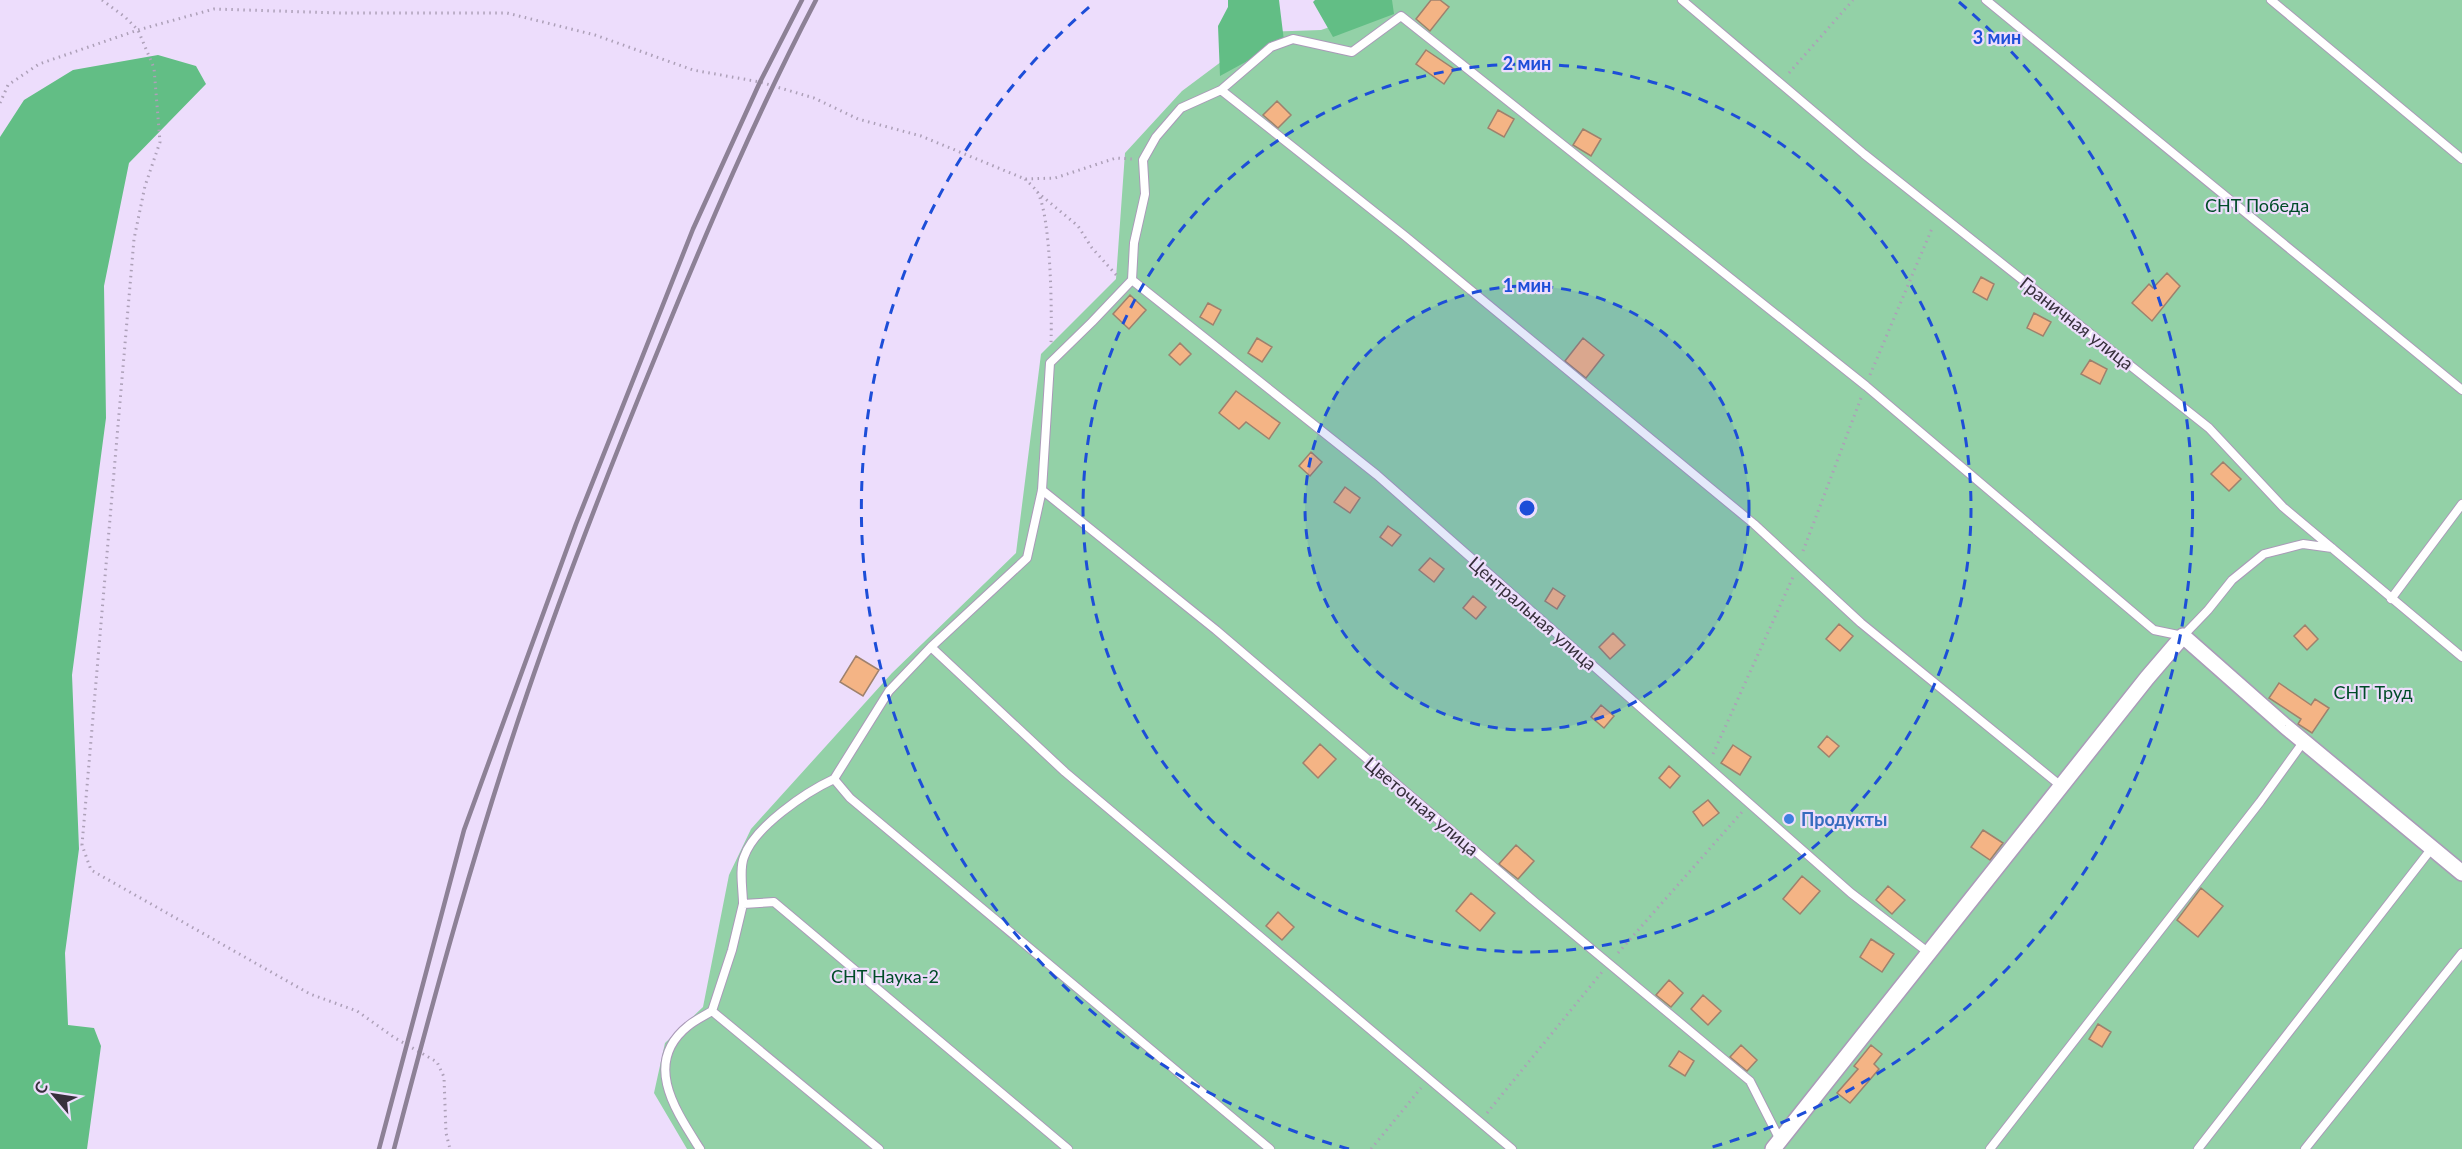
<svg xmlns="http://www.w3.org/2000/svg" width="2462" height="1149" viewBox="0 0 2462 1149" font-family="Lato,sans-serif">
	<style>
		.green { fill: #93d1a7 }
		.forest { fill: #62be85 }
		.building { fill: #f4b485; stroke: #9e816d; stroke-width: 1.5 }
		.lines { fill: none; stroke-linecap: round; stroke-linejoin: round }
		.lane-casing { stroke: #aa9ab8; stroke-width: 10 }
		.street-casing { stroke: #aa9ab8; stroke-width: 18 }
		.path { stroke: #ada0b8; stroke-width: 3; stroke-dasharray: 1.5 4.5; stroke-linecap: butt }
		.lane { stroke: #fff; stroke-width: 8 }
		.street { stroke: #fff; stroke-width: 15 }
		.rail { stroke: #8d8196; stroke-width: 4.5 }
		.ring { fill: none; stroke: #1d4ed8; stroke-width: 3; stroke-dasharray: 10 8 }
		.shop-dot { fill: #3f7fe0; stroke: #edddfc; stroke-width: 2 }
		.labels { text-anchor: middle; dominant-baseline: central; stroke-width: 4.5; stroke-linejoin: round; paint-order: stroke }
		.park-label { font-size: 18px; fill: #004c28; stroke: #edddfc }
		.street-label { font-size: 18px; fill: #37303c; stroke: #edddfc }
		.shop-label { font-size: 18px; font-weight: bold; fill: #366cbe; stroke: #edddfc; text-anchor: start }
		.centre { fill: #1d4ed8; stroke: #edddfc; stroke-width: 3 }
		.ring-label { font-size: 18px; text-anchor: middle; font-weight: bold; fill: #1d4ed8; stroke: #edddfc; stroke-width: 4.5; stroke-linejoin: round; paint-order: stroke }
	</style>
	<rect width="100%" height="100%" fill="#edddfc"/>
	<path class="green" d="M1379 0H2462V1149H687L654 1093 665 1043 703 1007 729 875 751 829 892 673 1016 553 1041 354 1116 279 1125 153 1182 91 1261 32 1321 30 1380 10Z"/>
	<path class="forest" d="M1228 0H1279L1284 41 1220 76 1218 26 1228 7Z
		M1315 0H1392L1394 14 1333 37 1313 2Z
		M158 55 196 66 206 84 129 163 104 286 106 418 72 675 79 849 65 953 68 1025 94 1028 101 1046 87 1149H0V137L24 100 73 70Z"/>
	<path class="building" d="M1431 0H1440L1449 7 1430 31 1416 19Z
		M1426 50 1454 69 1444 84 1416 64Z
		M1277 101 1291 115 1278 128 1263 115Z
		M1498 110 1514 119 1504 137 1488 128Z
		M1583 129 1601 139 1591 156 1573 145Z
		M2167 273 2180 286 2152 321 2132 303 2149 284 2153 288Z
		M1981 277 1994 284 1987 300 1973 292Z
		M1130 295 1146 310 1129 329 1113 314Z
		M1208 303 1221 310 1213 325 1200 317Z
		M2034 313 2051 322 2043 336 2027 328Z
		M1257 338 1272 347 1262 362 1248 353Z
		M1583 338 1604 355 1586 378 1565 361Z
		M1180 343 1191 354 1180 365 1169 355Z
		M2090 360 2107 369 2100 384 2081 374Z
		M1236 391 1280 423 1269 439 1246 422 1239 429 1219 413Z
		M1311 452 1322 462 1310 476 1299 466Z
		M2223 462 2241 479 2229 491 2211 474Z
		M1345 487 1360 498 1350 513 1334 502Z
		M1388 526 1401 535 1392 546 1380 537Z
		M1430 558 1444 569 1434 582 1419 570Z
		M1553 588 1565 596 1557 609 1545 601Z
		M1473 596 1486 607 1476 619 1463 608Z
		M1839 624 1853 636 1840 651 1826 639Z
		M2305 625 2318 639 2307 650 2294 636Z
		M1613 633 1625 645 1610 659 1599 647Z
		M856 656 879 670 863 696 840 682Z
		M2279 683 2311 705 2315 699 2329 708 2312 733 2298 724 2301 719 2269 698Z
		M1601 705 1614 716 1604 728 1591 717Z
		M1827 736 1839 746 1829 757 1818 747Z
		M1320 744 1336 759 1318 778 1303 763Z
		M1733 745 1751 757 1740 775 1721 763Z
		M1669 766 1680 776 1670 788 1659 778Z
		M1708 800 1719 813 1703 826 1693 812Z
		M1983 830 2003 843 1990 860 1971 847Z
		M1516 845 1534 861 1518 879 1499 864Z
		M1802 876 1820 891 1800 914 1783 899Z
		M1888 886 1905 900 1892 914 1876 900Z
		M2201 888 2223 906 2198 937 2177 920Z
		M1471 893 1495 913 1480 931 1456 911Z
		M1278 912 1294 927 1282 940 1266 926Z
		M1871 939 1894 954 1882 972 1860 957Z
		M1669 980 1683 993 1671 1007 1656 995Z
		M1703 995 1721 1011 1708 1025 1691 1009Z
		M2098 1024 2111 1032 2102 1047 2089 1039Z
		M1741 1045 1757 1060 1747 1071 1730 1057Z
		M1871 1045 1882 1054 1874 1064 1879 1069 1850 1103 1837 1093 1858 1069 1854 1066Z
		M1679 1051 1694 1061 1685 1076 1669 1066Z"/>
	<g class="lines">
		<defs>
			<path id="lane" d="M1682 0 1864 154 2209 428 2283 507 2462 657
				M1986 0 2462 390
				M2271 0 2462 159
				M1221 90 1181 108 1156 137 1143 160 1145 194 1134 243 1132 280 1092 322 1050 363 1042 490 1027 558 931 647 889 691 834 779 850 798 1270 1149
				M1132 280 1377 475 1851 893 1929 953
				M1042 490 1216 630 1535 902 1750 1081 1780 1140
				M2391 599 2462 504
				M931 647 1065 772 1512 1149
				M834 779C806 792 754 827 744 857 739 869 743 890 743 904L774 902 1068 1149
				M2061 786 1861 623 1754 524 1405 236 1221 90 1271 47 1293 39 1352 52 1401 16 1866 386 2154 630 2183 636 2208 610 2232 580 2264 554 2303 544 2332 548
				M743 904 732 950 712 1011 879 1149
				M700 1149C676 1111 642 1063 688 1026 695 1020 704 1016 712 1011
				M1990 1149 2260 802 2304 741
				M2198 1149 2432 848
				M2305 1149 2462 953"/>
			<path id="street" d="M1773 1149 2147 678 2183 636 2285 726 2462 873"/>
		</defs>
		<use href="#lane" class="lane-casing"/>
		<use href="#street" class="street-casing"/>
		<path class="path" d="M102 0 125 17 138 30 154 68 160 142 145 186 134 239 82 845 91 870 310 994 357 1011 395 1038 437 1062 444 1077 446 1133 450 1149
			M1789 73 1853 0
			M0 103 8 85 39 64 138 30 214 9 340 13H507L595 35 693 70 760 82 814 98 858 119 921 136 1025 179 1055 178 1116 158 1132 159
			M1025 179C1029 183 1035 188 1038 193 1051 219 1052 311 1051 343
			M1037 192 1078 226 1092 248 1119 278
			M1870 375 1933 226
			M1803 551 1861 398
			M1713 754 1793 577
			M1618 953 1742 812
			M1487 1113 1602 972
			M1371 1149 1421 1088"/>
		<use href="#lane" class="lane"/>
		<use href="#street" class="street"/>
		<path class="rail" d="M379 1149 464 830 576 524 693 229 760 82 802 0
			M394 1149C434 996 476 843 527 694 567 577 612 462 659 348 707 230 757 113 816 0"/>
	</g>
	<circle cx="1527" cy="508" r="222" fill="#1d4ed8" fill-opacity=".12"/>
	<g class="ring">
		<circle cx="1527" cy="508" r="222"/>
		<circle cx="1527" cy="508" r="444"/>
		<path d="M1349 1149A665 665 0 0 1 1095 2M1959 2A665 665 0 0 1 1705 1149"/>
	</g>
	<circle class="shop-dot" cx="1789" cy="819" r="6"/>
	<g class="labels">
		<g class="park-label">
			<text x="2257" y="205">СНТ Победа</text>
			<text x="2373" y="692">СНТ Труд</text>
			<text x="885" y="976">СНТ Наука-2</text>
		</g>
		<g class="street-label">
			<text transform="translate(2077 323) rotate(38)">Граничная улица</text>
			<text transform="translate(1533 613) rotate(41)">Центральная улица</text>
			<text transform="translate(1422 806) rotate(40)">Цветочная улица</text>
		</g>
		<g class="shop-label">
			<text x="1801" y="819">Продукты</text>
		</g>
	</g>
	<circle cx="1527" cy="508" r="9" class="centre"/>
	<g class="ring-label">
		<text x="1997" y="44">3 мин</text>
		<text x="1527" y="70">2 мин</text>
		<text x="1527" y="292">1 мин</text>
	</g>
	<g transform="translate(54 1095) rotate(299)" stroke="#edddfc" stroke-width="4.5" paint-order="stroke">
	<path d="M0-4.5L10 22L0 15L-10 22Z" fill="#37303c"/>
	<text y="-9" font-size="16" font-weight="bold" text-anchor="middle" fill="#37303c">С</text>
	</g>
</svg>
